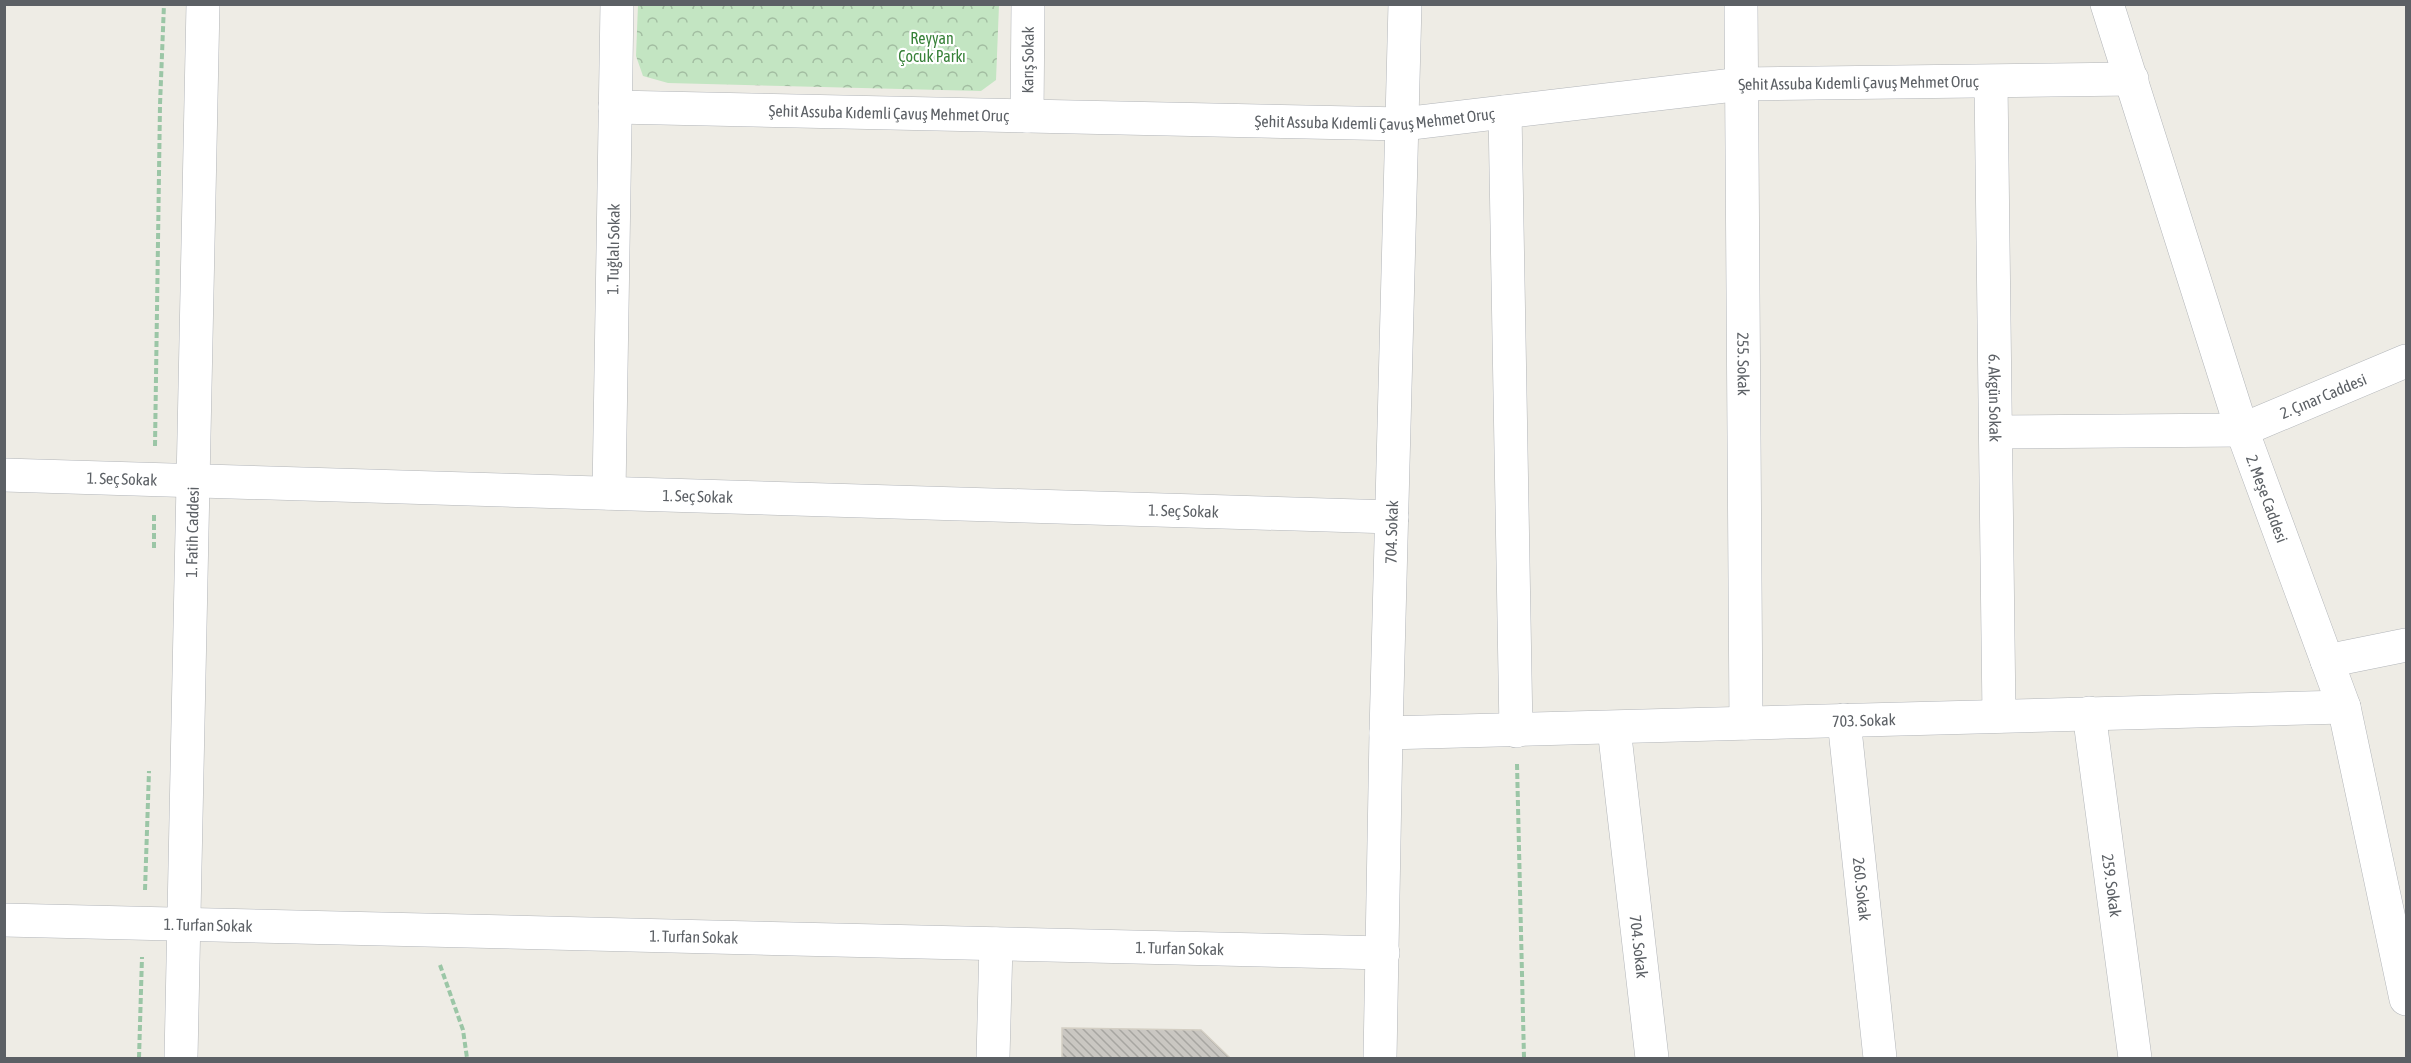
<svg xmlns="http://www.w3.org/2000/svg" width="2411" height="1063" viewBox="0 0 2411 1063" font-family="'Asap Condensed',sans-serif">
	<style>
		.park { fill: url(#park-crowns) }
		.building { fill: url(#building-back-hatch); stroke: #d3cec3; stroke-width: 1.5 }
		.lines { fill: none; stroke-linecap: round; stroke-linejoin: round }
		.minor-casing { stroke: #b2b5b9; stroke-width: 34 }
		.tertiary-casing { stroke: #b2b5b9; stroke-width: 34 }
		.path { stroke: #9bc6a6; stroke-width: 4; stroke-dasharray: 6 3; stroke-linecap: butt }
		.minor { stroke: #fff; stroke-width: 33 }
		.tertiary { stroke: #fff; stroke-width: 33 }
		.labels { text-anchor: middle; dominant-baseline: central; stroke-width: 4.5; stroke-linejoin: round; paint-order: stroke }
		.park-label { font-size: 16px; fill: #378138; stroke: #fff }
		.street-label { font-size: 16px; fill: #5c6065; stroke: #fff }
	</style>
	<defs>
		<pattern id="park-crowns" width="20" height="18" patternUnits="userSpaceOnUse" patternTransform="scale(1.5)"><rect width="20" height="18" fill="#c3e5c2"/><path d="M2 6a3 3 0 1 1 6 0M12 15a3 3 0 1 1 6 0" fill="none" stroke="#a2bda1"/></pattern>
		<pattern id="building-back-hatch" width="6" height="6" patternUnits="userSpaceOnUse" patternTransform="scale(1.5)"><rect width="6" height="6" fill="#cac7c2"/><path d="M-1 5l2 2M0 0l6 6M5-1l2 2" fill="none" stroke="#a7a5a1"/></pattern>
	</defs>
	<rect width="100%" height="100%" fill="#eeece5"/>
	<path class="park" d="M638 5H999L996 80 981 91 668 83 643 76 636 56Z"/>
	<path class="building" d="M1062 1028 1201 1030 1230 1058H1062Z"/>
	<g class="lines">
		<defs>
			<g id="minor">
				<path id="s1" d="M1741 4 1746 723"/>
				<path id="s2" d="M1991 82 1999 716"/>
				<path id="s3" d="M615 107 1403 124 1742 84 2132 79"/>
				<path d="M1505 112 1516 731"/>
				<path id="s4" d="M1027 116 1028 4"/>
				<path d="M1996 432 2242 430"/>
				<path id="s5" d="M4 475 1392 517"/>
				<path id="s6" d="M609 493 617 4"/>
				<path d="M2327 661 2406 645"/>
				<path id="s7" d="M2089 713 2135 1058"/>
				<path id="s8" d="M1844 720 1880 1058"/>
				<path id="s9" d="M1614 728 1652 1058"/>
				<path id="s10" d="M1386 733 2344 707"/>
				<path id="s11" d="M4 920 1383 953"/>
				<path d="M993 1058 996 944"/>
				<path id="s12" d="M1380 1058 1386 733 1405 4"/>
			</g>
			<g id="tertiary">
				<path id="s13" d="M2107 4 2242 430 2344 707 2406 999"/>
				<path id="s14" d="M2242 430 2406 361"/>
				<path id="s15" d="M181 1058 203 4"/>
			</g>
		</defs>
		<use href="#minor" class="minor-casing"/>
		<use href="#tertiary" class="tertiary-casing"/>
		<path class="path" d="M155 446 160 105 164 4
			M154 548V513
			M1517 764 1524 1058
			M145 890 149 771
			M440 965 463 1030 467 1058
			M139 1058 142 957"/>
		<use href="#minor" class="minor"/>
		<use href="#tertiary" class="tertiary"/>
	</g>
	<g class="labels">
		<g class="park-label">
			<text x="932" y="38">Reyyan<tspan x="932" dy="18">Çocuk Parkı</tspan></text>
		</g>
		<g class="street-label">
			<text stroke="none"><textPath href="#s4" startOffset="56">Karış Sokak</textPath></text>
			<text stroke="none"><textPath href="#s3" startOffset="1246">Şehit Assuba Kıdemli Çavuş Mehmet Oruç</textPath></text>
			<text stroke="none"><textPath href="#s3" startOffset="274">Şehit Assuba Kıdemli Çavuş Mehmet Oruç</textPath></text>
			<text stroke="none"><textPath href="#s3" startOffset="760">Şehit Assuba Kıdemli Çavuş Mehmet Oruç</textPath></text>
			<text stroke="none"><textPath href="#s6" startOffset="244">1. Tuğlalı Sokak</textPath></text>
			<text stroke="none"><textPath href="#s1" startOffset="360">255. Sokak</textPath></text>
			<text stroke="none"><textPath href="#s14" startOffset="88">2. Çınar Caddesi</textPath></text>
			<text stroke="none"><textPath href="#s2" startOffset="316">6. Akgün Sokak</textPath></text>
			<text stroke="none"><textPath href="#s5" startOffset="118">1. Seç Sokak</textPath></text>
			<text stroke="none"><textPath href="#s5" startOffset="694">1. Seç Sokak</textPath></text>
			<text stroke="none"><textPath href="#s13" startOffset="520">2. Meşe Caddesi</textPath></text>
			<text stroke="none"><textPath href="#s5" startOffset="1180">1. Seç Sokak</textPath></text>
			<text stroke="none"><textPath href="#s15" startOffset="526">1. Fatih Caddesi</textPath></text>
			<text stroke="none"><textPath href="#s12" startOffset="526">704. Sokak</textPath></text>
			<text stroke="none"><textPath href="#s10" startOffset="478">703. Sokak</textPath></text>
			<text stroke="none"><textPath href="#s7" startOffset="174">259. Sokak</textPath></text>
			<text stroke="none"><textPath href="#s8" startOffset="170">260. Sokak</textPath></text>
			<text stroke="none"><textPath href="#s11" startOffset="204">1. Turfan Sokak</textPath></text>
			<text stroke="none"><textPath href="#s11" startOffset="690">1. Turfan Sokak</textPath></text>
			<text stroke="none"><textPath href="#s9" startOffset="220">704. Sokak</textPath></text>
			<text stroke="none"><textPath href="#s11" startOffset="1176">1. Turfan Sokak</textPath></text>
		</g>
	</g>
	<rect width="2411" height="1063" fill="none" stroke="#5c6065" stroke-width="12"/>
</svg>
